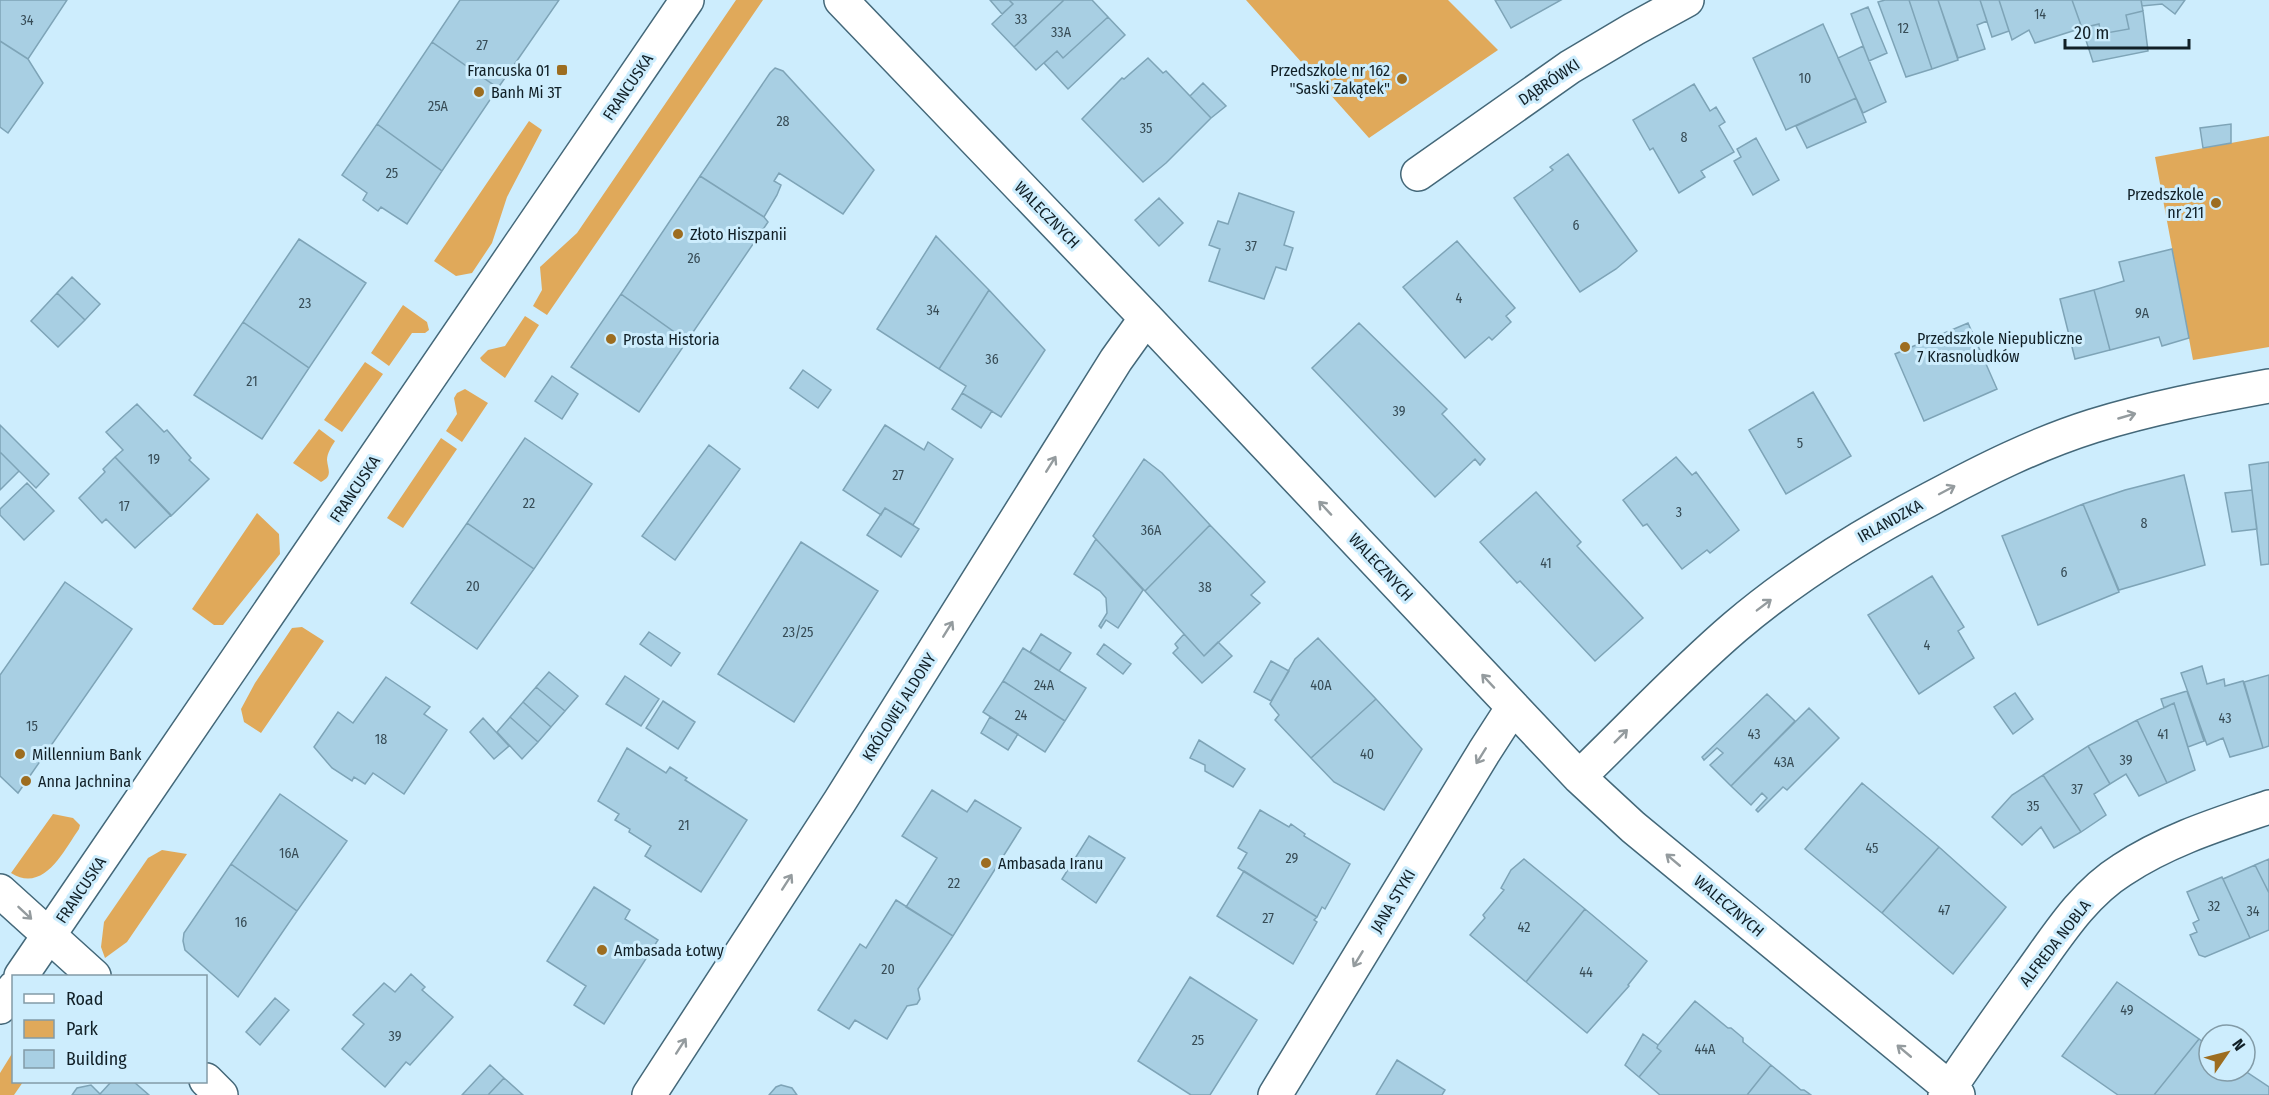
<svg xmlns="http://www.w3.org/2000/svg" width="2269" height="1095" viewBox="0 0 2269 1095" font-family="'Fira Sans Condensed',sans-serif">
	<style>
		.green { fill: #e0a95a }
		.building { fill: #a8cfe3; stroke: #7ea4b7; stroke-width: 1.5 }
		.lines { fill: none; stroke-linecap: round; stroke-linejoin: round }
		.minor-casing { stroke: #446879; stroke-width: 36 }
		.tertiary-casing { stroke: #446879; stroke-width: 36 }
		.minor { stroke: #fff; stroke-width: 33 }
		.tertiary { stroke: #fff; stroke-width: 33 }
		.oneway { stroke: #949b9e }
		.poi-dot { fill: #9d6d20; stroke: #cdedfd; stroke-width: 2 }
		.labels { text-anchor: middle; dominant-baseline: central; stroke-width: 6; stroke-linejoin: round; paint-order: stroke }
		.number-label { font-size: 14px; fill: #374c56 }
		.poi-label { font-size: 16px; fill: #112027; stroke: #cdedfd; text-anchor: start }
		.street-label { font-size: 16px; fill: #112027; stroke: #cdedfd }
	</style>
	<rect width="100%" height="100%" fill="#cdedfd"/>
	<path class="green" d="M736 0H763L547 315 533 306 542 290 540 267 577 233Z
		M1246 0H1448L1498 50 1369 138Z
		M529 121 542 130 507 197 492 243 472 273 456 276 434 261Z
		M2269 136V347L2193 360 2155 157Z
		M403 305 427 322 429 330 425 333H412L389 366 371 353Z
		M525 316 539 325 505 378 482 361 480 358 488 350 505 346Z
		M365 362 383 374 342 432 324 420Z
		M465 389 488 403 462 442 446 431 457 414 454 398 457 393Z
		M319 429 335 441C332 446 327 453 327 460 328 470 333 476 321 482L293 463Z
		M441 438 457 449 403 528 387 518Z
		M257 513 279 534 280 554 223 625H214L192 609Z
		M302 627 324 641 261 733 244 722 241 709 255 683 292 628Z
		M53 814 73 818 80 825 79 829C64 850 44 894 11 873Z
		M162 850 187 854 127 942 105 958 101 947 104 922 148 858Z
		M13 1052 14 1082H23L14 1095H0V1073Z"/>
	<path class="building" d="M0 0H67L28 59 0 41Z
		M460 0H559L498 88 432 42Z
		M990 0H1009L1013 4 1002 14Z
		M1009 0H1064L1014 47 992 24 1013 4Z
		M1064 0H1092L1108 17 1063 58 1057 51 1036 70 1014 47Z
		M1495 0H1561L1511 28Z
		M1885 0H1909L1932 69 1906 77 1878 2Z
		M1909 0H1938L1958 60 1932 69Z
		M1938 0H1980L1987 21 1977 25 1985 49 1958 58Z
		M1980 0H1999L2009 31 1992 37Z
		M1999 0H2072L2082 28 2035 43 2029 30 2012 40Z
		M2072 0H2141L2143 11 2126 15 2129 29 2101 34 2099 24 2082 28Z
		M2141 0H2185L2175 14 2162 4 2142 6Z
		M1868 7 1887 53 1869 61 1851 14Z
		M2143 11 2148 51 2093 62 2082 28 2099 24 2101 34 2129 29 2126 15Z
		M1108 17 1125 35 1068 89 1044 63 1057 51 1063 58Z
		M1823 24 1856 98 1786 130 1753 58Z
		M0 41 28 59 43 83 8 133 0 127Z
		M432 42 498 88 442 171 377 124Z
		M1863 46 1886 102 1863 113 1838 58Z
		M1148 58 1163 73 1166 71 1211 118 1166 163 1143 182 1082 119 1122 78 1124 79Z
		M775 68 783 71 874 170 843 214 779 173 774 181 781 185 777 195 764 217 700 176 770 73Z
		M1203 83 1226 106 1211 118 1190 96Z
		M1694 84 1710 111 1716 107 1725 122 1719 126 1734 152 1701 171 1705 177 1679 193 1653 148 1650 150 1633 120Z
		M1856 98 1866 122 1807 148 1796 126Z
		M377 124 442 171 407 224 381 207 378 211 363 200 367 193 342 175Z
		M2231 124V143L2203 148 2200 128Z
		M1756 138 1779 180 1753 195 1734 161 1741 157 1737 149Z
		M1568 154 1637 251 1616 269 1580 292 1514 198 1553 170 1550 167Z
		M700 176 764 217 768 222 687 341 621 294Z
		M1239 193 1294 212 1284 245 1293 248 1286 270 1276 267 1264 299 1209 281 1220 249 1209 245 1218 221 1228 224Z
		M1159 198 1183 223 1159 246 1135 220Z
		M936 236 989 290 939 369 877 329Z
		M299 239 366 283 309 368 243 322Z
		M1457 241 1515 308 1506 316 1511 322 1492 340 1489 337 1465 358 1403 287Z
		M2172 249 2189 338 2162 346 2159 337 2110 350 2094 290 2124 281 2119 262Z
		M72 277 100 304 85 320 57 293Z
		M989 290 1045 350 1001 417 962 393 966 386 939 369Z
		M2094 290 2110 350 2075 359 2060 299Z
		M57 293 85 320 58 347 31 321Z
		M621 294 687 341 639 412 571 367Z
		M243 322 309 368 262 439 194 395Z
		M1359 323 1447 409 1442 414 1485 459 1480 465 1475 459 1435 497 1312 368Z
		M1968 323 1997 389 1924 421 1895 354Z
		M803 370 831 390 818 408 790 388Z
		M552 376 578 394 562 419 535 401Z
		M1813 392 1851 456 1786 494 1749 430Z
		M962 393 992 411 981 428 952 409Z
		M137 404 164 432 167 430 191 458 189 460 209 479 171 516 115 457 123 450 106 432Z
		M0 425 49 474 36 488 0 452Z
		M885 425 924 450 928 442 953 459 913 525 885 508 881 515 843 490Z
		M525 438 592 484 534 569 467 523Z
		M709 445 740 469 675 560 642 536Z
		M0 452 19 471 0 490Z
		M115 457 171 515 135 548 106 519 102 523 79 498 105 472 103 469Z
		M1676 457 1692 475 1696 472 1739 530 1710 553 1707 550 1682 569 1647 524 1643 526 1623 500Z
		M1144 459 1162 473 1210 525 1145 591 1093 536Z
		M2269 462V564L2261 565 2249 465Z
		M2184 475 2205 565 2119 590 2083 504 2125 490Z
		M27 483 54 511 24 540 0 515V509Z
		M2252 490 2257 529 2232 532 2225 493Z
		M1536 492 1581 542 1577 546 1643 618 1595 661 1520 581 1517 583 1480 542Z
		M2083 504 2119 592 2038 625 2002 536Z
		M885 508 919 529 901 557 867 535Z
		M467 523 534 569 477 649 411 603Z
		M1210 525 1265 582 1251 595 1260 603 1204 656 1145 591Z
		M1096 539 1143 590 1118 628 1106 620 1101 628 1099 626 1107 613 1106 598 1100 591 1074 574Z
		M801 542 878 591 794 722 718 674Z
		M1932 576 1964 627 1958 631 1974 658 1919 694 1868 615Z
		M65 582 132 629 18 793 0 776V675Z
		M649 632 680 653 671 666 640 644Z
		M1041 634 1071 653 1059 671 1030 652Z
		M1184 634 1204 656 1218 642 1232 656 1202 683 1173 653 1178 648 1175 644Z
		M1318 638 1376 699 1311 758 1275 720 1279 715 1270 704 1295 659Z
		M1104 644 1131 664 1123 674 1097 654Z
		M1023 648 1086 688 1065 721 1003 681Z
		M1271 661 1289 671 1271 701 1254 692Z
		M2202 666 2207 684 2224 679 2225 686 2243 681 2263 748 2230 757 2223 738 2207 745 2181 673Z
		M549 672 578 696 565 711 536 687Z
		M2269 675V746L2263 748 2244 682Z
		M625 676 659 699 641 726 606 704Z
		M386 677 430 707 424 714 447 730 404 794 373 773 365 784 354 777 352 781 332 768 314 747 338 712 353 723Z
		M1003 681 1065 721 1045 752 983 712Z
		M536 687 565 711 551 727 523 702Z
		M2187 691 2204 741 2188 747 2174 703 2164 708 2161 699Z
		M2015 693 2033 719 2013 734 1994 707Z
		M1767 694 1795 721 1731 786 1710 765 1723 753 1717 748 1704 760 1702 757Z
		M1376 699 1422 749 1384 810 1334 782 1311 758Z
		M663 701 695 722 678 749 646 728Z
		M523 702 551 727 538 742 510 717Z
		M2174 703 2195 770 2167 783 2137 720Z
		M1809 708 1839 738 1787 790 1783 787 1758 812 1756 810 1767 798 1762 793 1751 805 1731 786Z
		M510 717 538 742 522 759 497 732Z
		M990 717 1018 734 1008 750 981 733Z
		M483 718 509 746 494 759 470 732Z
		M2137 720 2167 783 2139 796 2126 774 2110 784 2088 746Z
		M1199 740 1245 769 1233 787 1205 771V765L1190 758Z
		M2088 746 2110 784 2094 794 2106 815 2081 832 2043 775Z
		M627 748 666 773 670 767 687 778 685 780 747 820 701 892 645 856 651 846 629 832 630 829 615 820 619 814 598 801Z
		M2043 775 2081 832 2054 848 2041 827 2022 845 1992 817 2012 795Z
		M1862 783 1939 847 1882 913 1805 849Z
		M932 790 967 812 975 800 1021 828 953 936 906 907 937 858 902 836Z
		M280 794 347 841 297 911 231 864Z
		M1260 810 1289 827 1291 824 1305 834 1304 836 1350 864 1325 909 1322 907 1317 917 1238 868 1247 853 1238 848Z
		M1089 836 1125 858 1096 903 1062 879Z
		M1939 847 2006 907 1953 974 1882 913Z
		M1524 859 1585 909 1526 982 1470 935 1485 918 1483 915 1504 890 1501 888 1511 870Z
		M2269 859V893L2255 865Z
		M231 864 297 911 238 997 185 950 183 941 184 933Z
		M2255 865 2269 893V930L2250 938 2223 879Z
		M1244 871 1317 917 1314 920 1317 922 1293 964 1217 916Z
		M2222 877 2250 938 2205 957 2199 955 2190 935 2197 932 2193 923 2199 920 2187 892Z
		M594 887 630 910 625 919 658 940 604 1024 574 1005 586 986 547 961Z
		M896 900 953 936 918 989 920 999 917 1004 907 1006 887 1039 855 1020 849 1029 818 1010 860 944 866 948Z
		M1585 909 1647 961 1628 985 1629 986 1587 1033 1526 982Z
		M411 974 425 987 422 990 453 1017 410 1065 406 1062 385 1087 342 1049 364 1024 353 1015 384 983 395 992Z
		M1190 977 1257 1020 1210 1095H1191L1138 1061Z
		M2117 982 2199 1039 2154 1095H2118L2062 1056Z
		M275 998 289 1010 260 1045 246 1032Z
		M1695 1001 1728 1028H1731L1743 1038V1042L1771 1065 1747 1095H1660L1639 1077 1661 1051 1657 1048 1658 1045Z
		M1643 1034 1658 1045 1657 1048 1661 1051 1639 1077 1625 1065Z
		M2199 1039 2209 1046V1071H2245L2269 1087V1095H2154Z
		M1397 1060 1445 1090 1442 1095H1376Z
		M490 1065 504 1078 488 1095H462Z
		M1771 1065 1801 1090H1804L1811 1095H1747Z
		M504 1078 523 1095H488Z
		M111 1082H134L149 1095H101L100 1094Z
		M91 1085 101 1095H72L77 1088Z
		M781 1085 792 1088 797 1095H769L776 1087Z"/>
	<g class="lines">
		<defs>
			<path id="minor" d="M841 0 1146 318 1579 777 1633 827 1958 1095
				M1418 174 1570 67 1634 29 1687 0
				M1579 777C1631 727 1680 674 1735 627 1795 576 1863 534 1932 498 1984 470 2036 444 2093 426 2151 408 2209 397 2269 386
				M0 891 94 976
				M206 1080 221 1095
				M649 1095 840 801 1116 360 1146 318
				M1275 1095 1484 752 1513 707
				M1945 1095C1972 1055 2000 1015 2029 975 2056 938 2082 895 2122 870 2167 840 2219 824 2269 807"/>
			<path id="tertiary" d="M21 976 687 0
				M0 1007 14 988"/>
		</defs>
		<use href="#minor" class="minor-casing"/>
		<use href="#tertiary" class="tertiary-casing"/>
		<use href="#minor" class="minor"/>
		<use href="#tertiary" class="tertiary"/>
	</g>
	<defs><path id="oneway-shaft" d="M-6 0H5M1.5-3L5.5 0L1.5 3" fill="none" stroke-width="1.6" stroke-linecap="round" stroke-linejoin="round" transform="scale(1.5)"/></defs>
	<g class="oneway">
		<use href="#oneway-shaft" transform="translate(2127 416) rotate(-16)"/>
		<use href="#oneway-shaft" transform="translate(1051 464) rotate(-58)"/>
		<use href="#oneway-shaft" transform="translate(1947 490) rotate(-28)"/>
		<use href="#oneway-shaft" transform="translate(1325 508) rotate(-133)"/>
		<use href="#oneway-shaft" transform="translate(1764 605) rotate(-37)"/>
		<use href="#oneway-shaft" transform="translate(948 629) rotate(-58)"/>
		<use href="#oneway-shaft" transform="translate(1488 681) rotate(-133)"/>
		<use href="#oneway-shaft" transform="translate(1621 736) rotate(-45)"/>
		<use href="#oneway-shaft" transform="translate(1481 756) rotate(122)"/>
		<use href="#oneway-shaft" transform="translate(1673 860) rotate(-140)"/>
		<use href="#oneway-shaft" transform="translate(787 882) rotate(-57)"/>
		<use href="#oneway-shaft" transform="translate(25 913) rotate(43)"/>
		<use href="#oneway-shaft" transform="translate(1358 959) rotate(121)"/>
		<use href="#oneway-shaft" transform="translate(681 1046) rotate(-57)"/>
		<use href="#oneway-shaft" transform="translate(1904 1051) rotate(-140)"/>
	</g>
	<g class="poi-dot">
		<rect x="556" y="64" width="12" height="12" rx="3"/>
		<circle cx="1402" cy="79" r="6"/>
		<circle cx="479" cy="92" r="6"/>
		<circle cx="2216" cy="203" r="6"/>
		<circle cx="678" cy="234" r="6"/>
		<circle cx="611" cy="339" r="6"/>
		<circle cx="1905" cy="347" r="6"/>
		<circle cx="20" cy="754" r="6"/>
		<circle cx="26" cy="781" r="6"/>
		<circle cx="986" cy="863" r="6"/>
		<circle cx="602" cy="950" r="6"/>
	</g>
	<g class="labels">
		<g class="number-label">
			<text x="2040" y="14">14</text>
			<text x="1021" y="19">33</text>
			<text x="27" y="20">34</text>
			<text x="1903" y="28">12</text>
			<text x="1061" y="32">33A</text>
			<text x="482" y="45">27</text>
			<text x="1805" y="78">10</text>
			<text x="438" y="106">25A</text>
			<text x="783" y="121">28</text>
			<text x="1146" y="128">35</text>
			<text x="1684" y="137">8</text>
			<text x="392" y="173">25</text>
			<text x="1576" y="225">6</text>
			<text x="1251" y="246">37</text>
			<text x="694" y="258">26</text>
			<text x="1459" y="298">4</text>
			<text x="305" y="303">23</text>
			<text x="933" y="310">34</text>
			<text x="2142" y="313">9A</text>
			<text x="992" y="359">36</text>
			<text x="252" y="381">21</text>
			<text x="1399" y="411">39</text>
			<text x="1800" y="443">5</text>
			<text x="154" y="459">19</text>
			<text x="898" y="475">27</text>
			<text x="529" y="503">22</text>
			<text x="124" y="506">17</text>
			<text x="1679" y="512">3</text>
			<text x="2144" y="523">8</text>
			<text x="1151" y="530">36A</text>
			<text x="1546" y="563">41</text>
			<text x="2064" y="572">6</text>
			<text x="473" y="586">20</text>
			<text x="1205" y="587">38</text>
			<text x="798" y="632">23/25</text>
			<text x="1927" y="645">4</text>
			<text x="1044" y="685">24A</text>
			<text x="1321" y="685">40A</text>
			<text x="1021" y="715">24</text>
			<text x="2225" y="718">43</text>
			<text x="32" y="726">15</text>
			<text x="1754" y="734">43</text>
			<text x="2163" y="734">41</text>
			<text x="381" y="739">18</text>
			<text x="1367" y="754">40</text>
			<text x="2126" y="760">39</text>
			<text x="1784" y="762">43A</text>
			<text x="2077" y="789">37</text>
			<text x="2033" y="806">35</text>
			<text x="684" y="825">21</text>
			<text x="1872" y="848">45</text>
			<text x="289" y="853">16A</text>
			<text x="1292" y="858">29</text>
			<text x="954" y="883">22</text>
			<text x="2214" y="906">32</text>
			<text x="1944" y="910">47</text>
			<text x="2253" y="911">34</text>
			<text x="1268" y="918">27</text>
			<text x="241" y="922">16</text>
			<text x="1524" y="927">42</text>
			<text x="888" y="969">20</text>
			<text x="1586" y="972">44</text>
			<text x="2127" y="1010">49</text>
			<text x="395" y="1036">39</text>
			<text x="1198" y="1040">25</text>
			<text x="1705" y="1049">44A</text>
		</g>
		<g class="poi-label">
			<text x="550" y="70" text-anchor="end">Francuska 01</text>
			<text x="1390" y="70" text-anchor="end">Przedszkole nr 162<tspan x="1390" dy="18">"Saski Zakątek"</tspan></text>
			<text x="491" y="92">Banh Mi 3T</text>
			<text x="2204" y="194" text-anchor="end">Przedszkole<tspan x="2204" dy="18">nr 211</tspan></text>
			<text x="690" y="234">Złoto Hiszpanii</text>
			<text x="1917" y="338">Przedszkole Niepubliczne<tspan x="1917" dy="18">7 Krasnoludków</tspan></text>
			<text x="623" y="339">Prosta Historia</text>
			<text x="32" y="754">Millennium Bank</text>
			<text x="38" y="781">Anna Jachnina</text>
			<text x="998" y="863">Ambasada Iranu</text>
			<text x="614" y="950">Ambasada Łotwy</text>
		</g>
		<g class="street-label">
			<text transform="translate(1549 82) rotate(-34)">DĄBRÓWKI</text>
			<text transform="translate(628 87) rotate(-56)">FRANCUSKA</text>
			<text transform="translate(1047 215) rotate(46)">WALECZNYCH</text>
			<text transform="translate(355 489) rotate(-56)">FRANCUSKA</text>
			<text transform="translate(1890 521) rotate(-29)">IRLANDZKA</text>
			<text transform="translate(1381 567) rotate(47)">WALECZNYCH</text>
			<text transform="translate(899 707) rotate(-58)">KRÓLOWEJ ALDONY</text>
			<text transform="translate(81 890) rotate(-56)">FRANCUSKA</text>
			<text transform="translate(1393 901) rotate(-59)">JANA STYKI</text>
			<text transform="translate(1729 906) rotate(40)">WALECZNYCH</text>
			<text transform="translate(2055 943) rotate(-52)">ALFREDA NOBLA</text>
		</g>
	</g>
	<rect x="12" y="975" width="195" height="108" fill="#cdedfd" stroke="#829ba7" stroke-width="1.5"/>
	<rect x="24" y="994" width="30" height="9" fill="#ffffff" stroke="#829ba7" stroke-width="1.5"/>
	<text x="66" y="1005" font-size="18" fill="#112027">Road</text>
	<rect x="24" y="1020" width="30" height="18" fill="#e0a95a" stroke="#829ba7" stroke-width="1.5"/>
	<text x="66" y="1035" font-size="18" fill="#112027">Park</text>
	<rect x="24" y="1050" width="30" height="18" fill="#a8cfe3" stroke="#829ba7" stroke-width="1.5"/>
	<text x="66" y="1065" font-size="18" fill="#112027">Building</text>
	<g transform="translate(2227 1053) rotate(55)"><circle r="28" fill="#cdedfd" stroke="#829ba7" stroke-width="1.5"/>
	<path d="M0-4.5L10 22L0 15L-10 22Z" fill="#9d6d20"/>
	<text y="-9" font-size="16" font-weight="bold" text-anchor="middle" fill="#112027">N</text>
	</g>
	<path d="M2065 39v9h124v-9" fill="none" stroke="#112027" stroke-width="3"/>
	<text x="2074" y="39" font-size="18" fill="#112027" stroke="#cdedfd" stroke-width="4.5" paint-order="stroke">20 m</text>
</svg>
